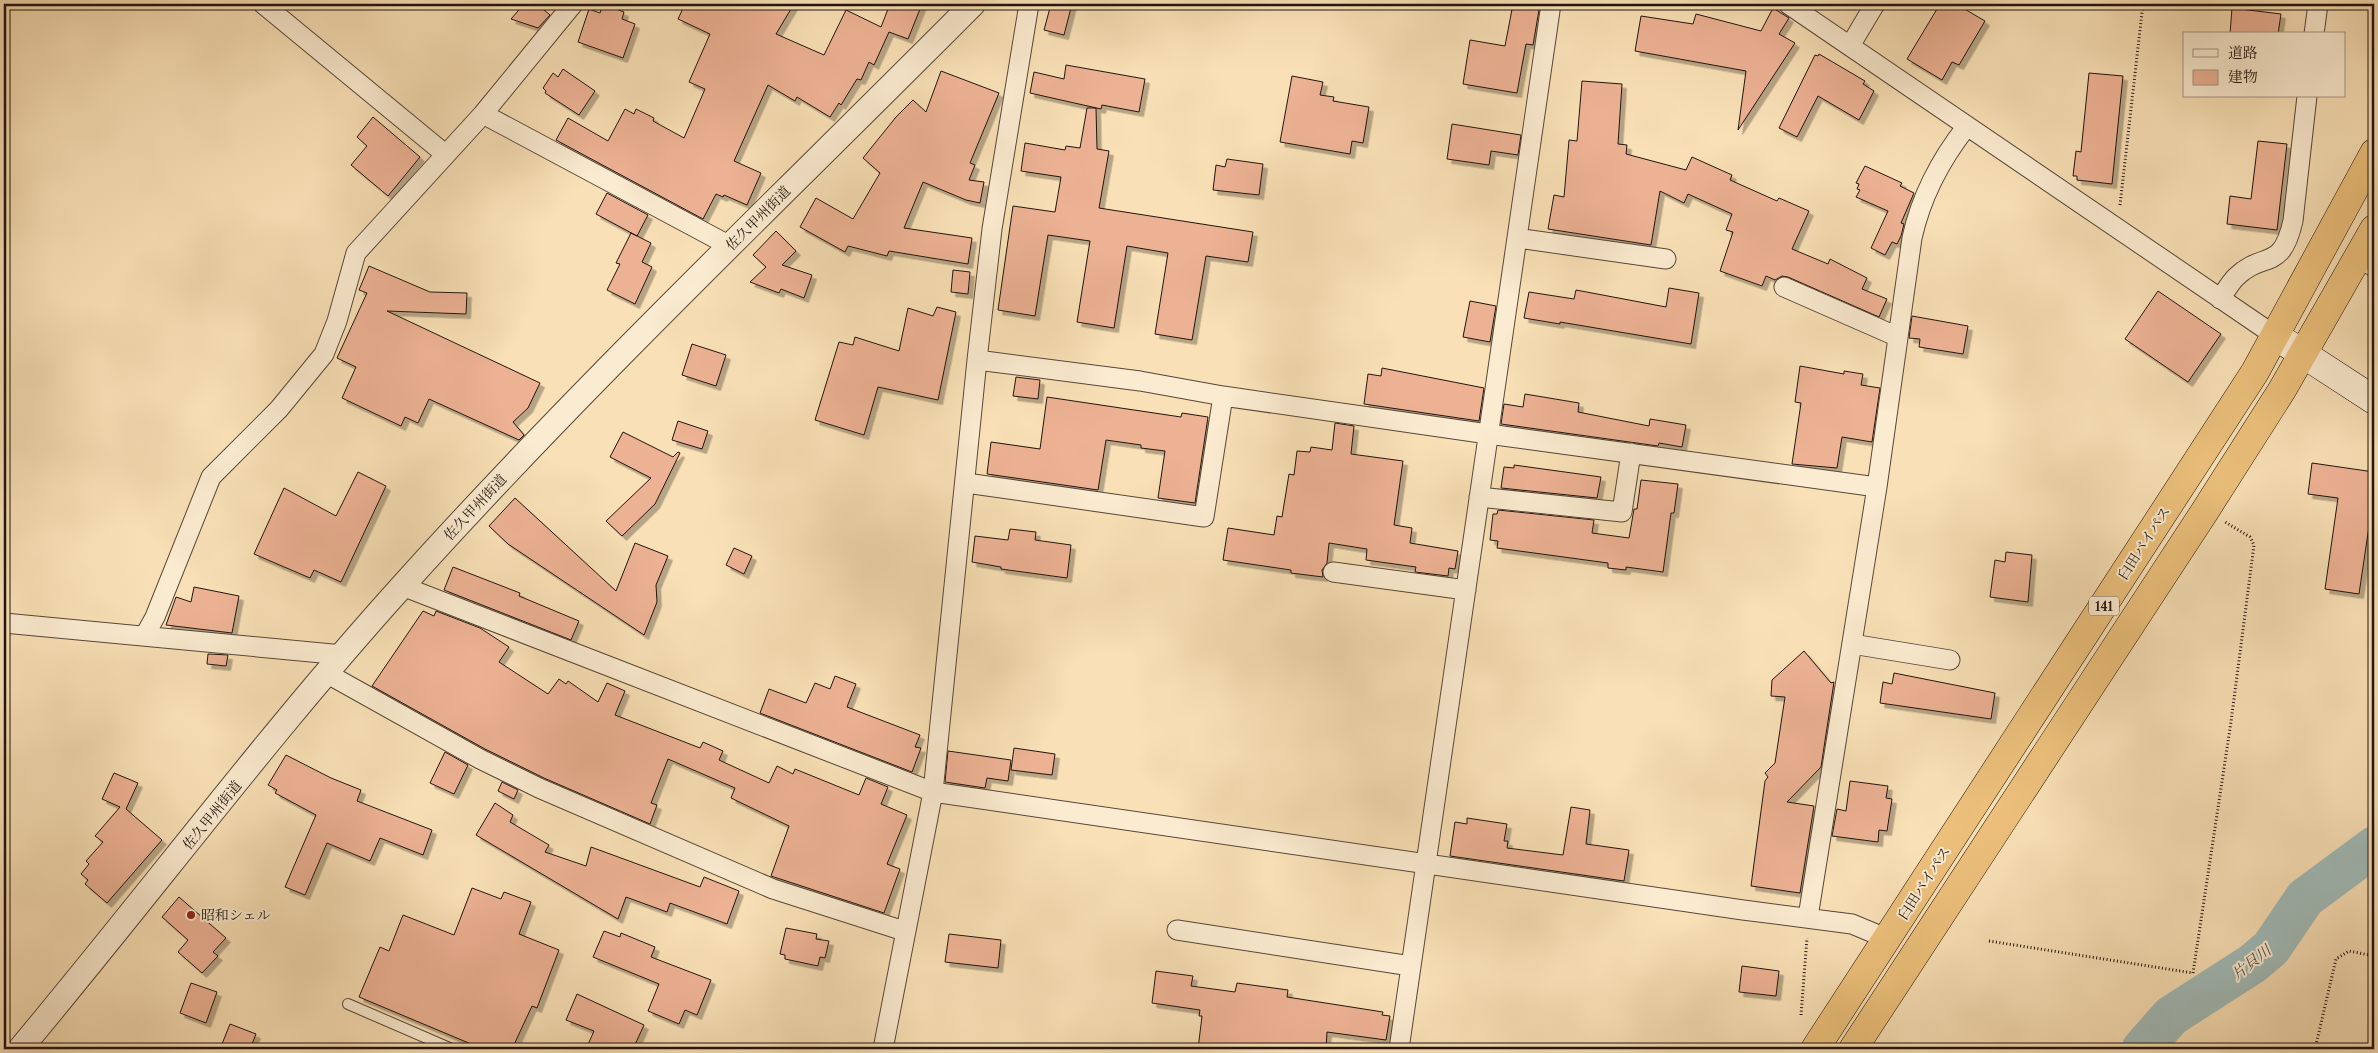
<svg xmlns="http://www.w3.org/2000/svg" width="2378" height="1053" viewBox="0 0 2378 1053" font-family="'Libre Caslon Text','Noto Serif JP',serif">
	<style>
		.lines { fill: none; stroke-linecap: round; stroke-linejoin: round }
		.river { stroke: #a1bbb8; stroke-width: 41 }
		.building { fill: #edb294; stroke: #21140e; filter: url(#shadow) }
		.service-casing { stroke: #574738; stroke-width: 12 }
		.minor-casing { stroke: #574738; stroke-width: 21 }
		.tertiary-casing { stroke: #574738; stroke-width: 26 }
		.secondary-casing { stroke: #21140e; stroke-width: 29 }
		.trunk-casing { stroke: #21140e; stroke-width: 29 }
		.path { stroke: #21140e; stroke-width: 3; stroke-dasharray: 1 2.5; stroke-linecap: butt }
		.service { stroke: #fbebd0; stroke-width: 10 }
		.minor { stroke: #fbebd0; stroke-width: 19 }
		.tertiary { stroke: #fbebd0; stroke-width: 24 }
		.secondary { stroke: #fbebd0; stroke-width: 28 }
		.trunk { stroke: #ecc07b; stroke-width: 28 }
		.poi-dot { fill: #8f2418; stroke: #fbebd0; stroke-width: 2 }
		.labels { text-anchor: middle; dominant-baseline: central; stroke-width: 4; stroke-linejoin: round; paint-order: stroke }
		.shield { fill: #fbebd0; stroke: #625448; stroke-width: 1 }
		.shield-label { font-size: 12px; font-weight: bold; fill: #21140e }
		.street-label { font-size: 14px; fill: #21140e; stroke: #fbebd0 }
		.poi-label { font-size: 14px; fill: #21140e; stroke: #fbebd0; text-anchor: start }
		.water-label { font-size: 15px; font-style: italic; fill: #4e4e4a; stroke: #fbebd0 }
	</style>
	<defs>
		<filter id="shadow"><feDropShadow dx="4.5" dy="4.5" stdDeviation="0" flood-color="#0004"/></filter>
	</defs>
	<rect width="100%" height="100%" fill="#f9e0b6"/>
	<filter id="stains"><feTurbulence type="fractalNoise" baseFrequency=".004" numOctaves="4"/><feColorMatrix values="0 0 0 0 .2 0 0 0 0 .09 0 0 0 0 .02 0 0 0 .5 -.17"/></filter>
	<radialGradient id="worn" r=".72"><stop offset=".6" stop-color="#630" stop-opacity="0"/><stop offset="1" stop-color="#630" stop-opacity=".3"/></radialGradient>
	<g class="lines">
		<path class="river" d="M2142 1049 2171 1016 2252 964 2271 948 2305 898 2374 847"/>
	</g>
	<path class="building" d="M524 4H537L550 15 538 28 511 19Z
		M603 4 624 12 622 19 635 24 623 58 578 42 589 9 600 13Z
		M685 4H794L776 34 824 55 846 10 881 27 890 4H922L908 39 889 32 874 65 869 62 861 80 857 79 841 105 839 103 830 117 797 97 795 101 768 85 734 161 761 173 747 205 724 195 723 197 716 194 703 219 556 140 568 118 608 141 625 109 634 114 636 109 654 118 653 121 684 138 705 89 689 82 710 34 678 19Z
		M1051 4H1072L1064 35 1044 30Z
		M1513 4H1540L1533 45 1526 44 1517 93 1463 84 1470 40 1505 46Z
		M1940 4H1956L1985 21 1959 65 1952 62 1942 80 1907 59Z
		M1773 8 1789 18 1779 34 1795 43 1738 130 1746 71 1635 51 1641 16 1693 24 1696 14 1761 31Z
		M2232 8 2281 14 2278 34H2230Z
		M1819 54 1865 81 1863 84 1874 91 1859 120 1818 96 1797 137 1779 128 1815 55 1818 56Z
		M1066 65 1145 79 1139 112 1102 105 1101 109 1030 93 1034 72 1064 79Z
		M563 69 595 91 579 115 545 93 546 91 543 88 553 73 558 77Z
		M941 71 999 93 970 163 975 165 969 180 984 182 980 203 966 200 923 182 904 228 972 238 968 264 889 251 887 256 848 246 845 252 800 227 816 198 853 219 880 173 863 158 896 117 913 100 926 112Z
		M2089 73 2123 76 2112 184 2077 180V176H2073L2076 151 2081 152Z
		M1292 76 1323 82 1320 95 1334 97 1333 101 1369 107 1363 143 1352 141 1350 154 1280 142Z
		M1582 81 1622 84 1618 144 1627 145 1626 154 1686 170 1692 157 1732 175 1730 180 1777 201 1779 198 1809 211 1792 249 1828 264 1830 259 1867 278 1862 289 1887 299 1879 317 1788 277 1782 276 1775 280 1766 276 1762 286 1720 271 1733 232 1726 230 1732 214 1688 194 1684 203 1660 191 1651 245 1548 229 1554 195 1564 197 1569 140 1577 141Z
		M1087 108H1096L1097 149 1109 151 1099 208 1253 232 1248 262 1206 256 1192 340 1155 334 1168 253 1127 246 1114 328 1077 322 1090 241 1048 235 1035 316 998 310 1013 206 1055 212 1061 177 1021 171 1025 143 1065 150 1066 146 1080 148Z
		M373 117 420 157 388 196 351 165 367 146 357 137Z
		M1452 124 1521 135 1518 155 1491 151 1489 165 1447 159Z
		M2258 141 2287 144 2277 230 2227 224 2230 196 2251 199Z
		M1227 159 1263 164 1259 195 1213 190 1216 165 1225 167Z
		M1865 166 1902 183 1900 186 1914 193 1901 223 1904 224 1901 236 1897 244 1892 242 1885 255 1871 248 1888 211 1856 197 1860 190 1857 189 1859 184 1856 183Z
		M607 193 648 215 637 236 596 214Z
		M776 231 796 251 782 265 812 275 804 298 781 289 779 293 750 282 766 267 753 255Z
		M631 233 651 243 642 262 652 267 635 304 607 290 620 264 616 263Z
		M369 266 430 292 467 293 466 314 387 311 540 383 528 408 513 422 524 435 519 440 429 399 418 423 405 417 401 426 342 398 356 367 337 358 367 293 359 290Z
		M953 270 970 272 968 294 951 292Z
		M1669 288 1699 293 1691 344 1560 322V324L1524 318 1529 292 1574 299 1576 290 1666 307Z
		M2158 291 2221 334 2188 382 2125 339Z
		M1470 301 1496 306 1490 342 1463 337Z
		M937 307 956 312 938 400 878 387 864 435 815 420 839 342 853 345 855 337 899 351 908 308 933 316Z
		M1912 316 1968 326 1963 354 1919 347 1920 339 1909 338Z
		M692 344 726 355 716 386 682 375Z
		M1800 366 1844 374V371L1863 374 1861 385 1880 388 1872 442 1842 437 1837 468 1792 464 1801 403 1795 402Z
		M1382 368 1484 388 1479 421 1364 404 1368 374 1381 376Z
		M1016 377 1040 380 1038 399 1013 396Z
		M1525 394 1579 403 1578 412 1649 426 1650 419 1686 425 1682 447 1659 443 1658 446 1501 424 1504 404 1523 407Z
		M1047 397 1181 417 1182 413 1208 417 1195 503 1158 498 1165 451 1141 448V445L1106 440 1098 490 987 474 991 442 1040 449Z
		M678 421 708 431 702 449 672 440Z
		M1335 423 1354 426 1351 454 1403 461 1394 525 1412 528 1410 543 1458 551 1455 569 1449 568 1448 576 1415 572 1416 567 1366 560 1367 549 1329 543 1327 563 1322 570 1323 577 1291 573V570L1223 560 1228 528 1274 535 1277 516 1282 517 1289 474 1294 475 1297 451 1310 452 1311 447 1332 450Z
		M623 432 673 457 678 452 680 453 655 504 622 536 606 521 651 478 610 457Z
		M2312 463 2374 472 2369 505 2372 506 2359 594 2325 589 2338 498 2308 494Z
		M1514 465 1601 477 1597 498 1501 488 1504 467 1514 468Z
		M358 472 386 486 341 582 314 570 310 578 254 554 284 488 336 516Z
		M1641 480 1678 484 1674 513H1671L1663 572 1626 567V570L1608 568V563L1497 548 1498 541 1490 540 1493 514H1497L1498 510 1594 520 1592 533 1629 538 1634 509H1637Z
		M515 498 616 591 635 543 668 556 656 585 657 602 644 635 508 544 489 526Z
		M1010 529 1036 532 1035 540 1071 545 1067 578 1001 569V567L972 562 975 536 1008 540Z
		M734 548 752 556 744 574 726 565Z
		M2006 552 2032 555 2028 602 1990 597 1995 560 2005 562Z
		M453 567 520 593 519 596 579 621 571 640 444 590Z
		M194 587 239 596 232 633 166 625 176 597 191 602Z
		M423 611 434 616 436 611 480 628 509 647 499 662 548 694 559 679 566 684 568 681 598 702 607 683 625 691 615 715 700 748 703 742 723 751 719 760 769 783 777 766 793 774 795 769 859 795 866 778 888 787 881 804 907 815 887 864 900 869 884 913 771 876 789 826 731 798 735 788 668 759 651 803 657 805 650 824 544 778 485 749 372 686Z
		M1804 651 1831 683 1834 682 1821 767 1787 802 1814 806 1800 893 1751 886 1765 781 1768 777 1765 773 1775 763 1785 697 1771 696 1772 680Z
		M208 654 228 655 226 666 207 664Z
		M1894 673 1995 693 1991 719 1880 703 1883 682 1892 684Z
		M835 676 856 684 847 707 920 735 915 747 921 748 912 772 760 713 769 689 806 703 815 683 830 689Z
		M1014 748 1055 754 1052 775 1011 770Z
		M948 751 1011 760 1008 781 987 778 985 788 945 782Z
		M445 752 468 765 454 794 430 783Z
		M286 755 331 778 361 790 357 801 432 830 423 855 380 838 370 861 327 843 305 895 285 887 316 815 275 793 277 790 268 785Z
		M114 773 138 783 126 809 162 840 107 903 85 884 88 880 81 874 89 864 86 861 103 842 95 836 120 807 102 799Z
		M1850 781 1888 786 1886 798 1892 799 1887 831 1879 830 1878 842 1832 836 1837 809 1846 811Z
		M502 782 518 790 514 799 498 791Z
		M495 803 513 815 510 822 549 845 545 852 586 866 591 847 700 887 704 877 739 891 727 924 670 903 667 912 626 897 618 919 476 835Z
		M1571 807 1590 810 1586 844 1629 850 1624 881 1450 856 1455 822 1467 824V818L1507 824 1504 841H1508L1507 848 1563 855Z
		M472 888 501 899 504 892 531 902 519 934 559 950 537 1008 532 1006 512 1049H483L359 997 380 947 389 951 403 915 454 935Z
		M179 897 226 938 213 952 218 956 202 973 178 952 188 940 162 917Z
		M786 928 817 934 816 939 829 941 825 958 820 957 818 966 785 959V955L780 954Z
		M604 931 620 937 621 933 655 947 651 957 711 980 697 1015 685 1010 679 1024 648 1011 659 984 593 957Z
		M949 934 1001 940 998 968 945 962Z
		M1742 966 1779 971 1776 996 1739 992Z
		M1156 971 1193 976 1191 986 1235 992 1237 983 1288 990 1287 997 1383 1012 1382 1015 1390 1016 1386 1040 1327 1032 1326 1049H1198L1202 1016H1199L1200 1010 1152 1003Z
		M191 983 217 992 206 1023 180 1013Z
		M577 994 644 1025 633 1049H586L594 1031 566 1020Z
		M230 1024 256 1034 250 1049H220Z"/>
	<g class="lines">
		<defs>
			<path id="service" d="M348 1004 452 1049"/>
			<path id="minor" d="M263 4 445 154
				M1788 4 2274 335
				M2314 34 2318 4
				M1850 46 1875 4
				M483 114 730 246
				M1517 238 1666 259
				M2359 257 2374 267
				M1784 287 1898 337
				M2220 299C2225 292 2230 283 2236 277 2264 250 2281 273 2293 221L2307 96
				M977 360 1140 381 1223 396 1488 434 1877 487
				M966 483 1204 517 1223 396
				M1479 497 1622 512 1631 453
				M1333 572 1466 590
				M402 586 933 792 1743 910 1852 924 1888 939
				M4 623 343 655
				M145 635 155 617 211 477 279 409 324 354 337 321 356 253 483 114 573 4
				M1852 644 1950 660
				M326 673 480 759 539 788 773 889 904 931
				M1808 917 1877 487 1912 238C1921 197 1941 159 1967 126
				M1177 930 1411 966
				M883 1049 933 792 977 360 992 229 1029 4
				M1399 1049 1551 4"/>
			<path id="tertiary" d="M20 1049C149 895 270 732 405 583 586 382 782 196 973 4"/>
			<path id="secondary" d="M2274 335 2374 400"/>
			<path id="trunk" d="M1815 1049 2255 372 2374 153
				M1853 1049 2205 511 2282 390 2374 229"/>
		</defs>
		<use href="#service" class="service-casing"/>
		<use href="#minor" class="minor-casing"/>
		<use href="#tertiary" class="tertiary-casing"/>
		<use href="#secondary" class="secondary-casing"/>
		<use href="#trunk" class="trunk-casing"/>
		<path class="path" d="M2120 205 2143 4
			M1989 941 2193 973 2231 722 2254 545 2250 537 2225 522
			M1801 1015 1807 938
			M2315 1049 2336 959 2349 951 2374 956"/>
		<use href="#service" class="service"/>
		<use href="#minor" class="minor"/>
		<use href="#tertiary" class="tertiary"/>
		<use href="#secondary" class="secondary"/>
		<use href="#trunk" class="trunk"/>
	</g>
	<circle class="poi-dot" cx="191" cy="915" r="5"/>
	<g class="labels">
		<rect class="shield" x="2089" y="596.5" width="30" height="19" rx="4"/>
		<g class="shield-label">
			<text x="2104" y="606">141</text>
		</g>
		<g class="street-label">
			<text transform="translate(758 218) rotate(-45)">佐久甲州街道</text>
			<text transform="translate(475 507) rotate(-47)">佐久甲州街道</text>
			<text transform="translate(2144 543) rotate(-57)">臼田バイパス</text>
			<text transform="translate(212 815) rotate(-51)">佐久甲州街道</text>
			<text transform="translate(1924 883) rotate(-57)">臼田バイパス</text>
		</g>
		<g class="poi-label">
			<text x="201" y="915">昭和シェル</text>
		</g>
		<g class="water-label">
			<text transform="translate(2251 962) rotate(-38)">片貝川</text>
		</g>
	</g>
	<rect width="2378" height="1053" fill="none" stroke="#f9e0b6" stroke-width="20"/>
	<rect x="5" y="5" width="2368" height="1043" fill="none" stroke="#21140e" stroke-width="2.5"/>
	<rect x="10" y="10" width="2358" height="1033" fill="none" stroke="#21140e"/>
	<rect x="2183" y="32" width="162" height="65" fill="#fbebd0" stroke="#a49582"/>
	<rect x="2193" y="49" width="25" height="8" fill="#fbebd0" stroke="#a49582"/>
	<text x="2228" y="58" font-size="15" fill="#21140e">道路</text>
	<rect x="2193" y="70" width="25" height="15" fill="#edb294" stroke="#a49582"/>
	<text x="2228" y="82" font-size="15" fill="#21140e">建物</text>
	<rect width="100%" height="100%" filter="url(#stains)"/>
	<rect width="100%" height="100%" fill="url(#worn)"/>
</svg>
